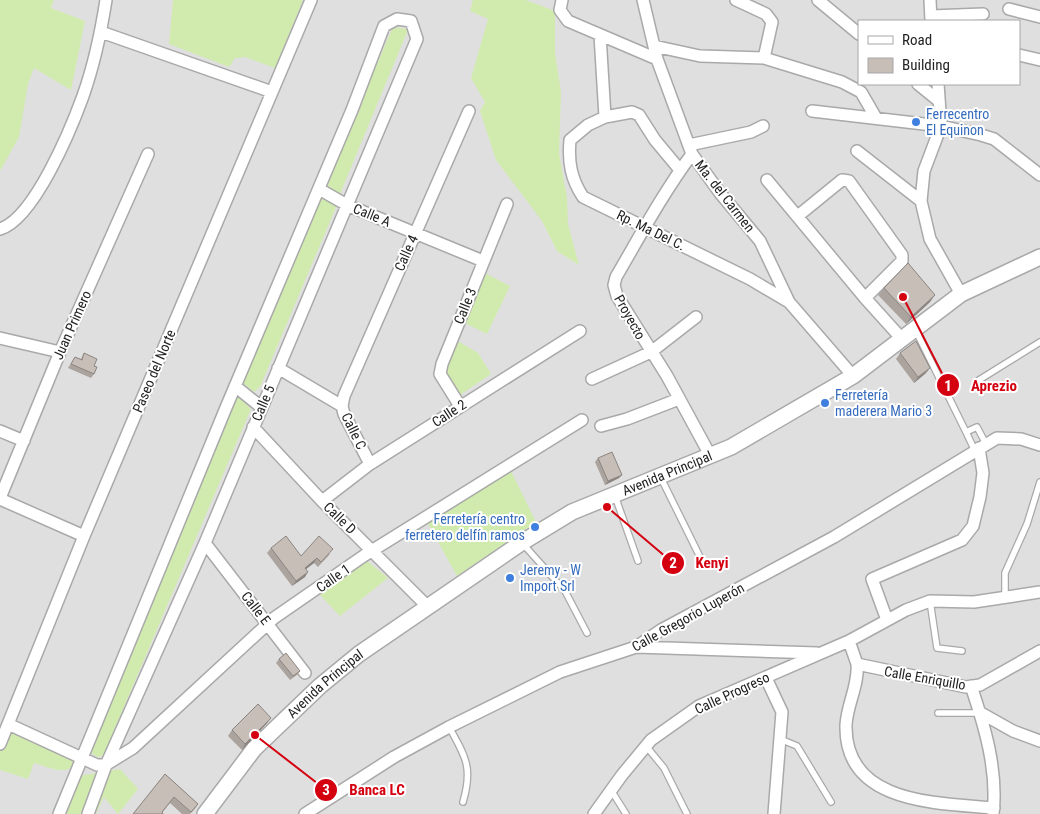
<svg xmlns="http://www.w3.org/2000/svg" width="1040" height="814" viewBox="0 0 1040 814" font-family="'Roboto Condensed',sans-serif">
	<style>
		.residential { fill: #e0dfdf; fill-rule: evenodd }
		.grass { fill: #d1ebaf }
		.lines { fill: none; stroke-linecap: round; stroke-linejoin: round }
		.service-casing { stroke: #a9a9a9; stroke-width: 8 }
		.minor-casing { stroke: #a9a9a9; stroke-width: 14 }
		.tertiary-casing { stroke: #a9a9a9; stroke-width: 18 }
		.service { stroke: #fff; stroke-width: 5.5 }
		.minor { stroke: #fff; stroke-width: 11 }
		.tertiary { stroke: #fff; stroke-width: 15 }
		.wall { fill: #aba39e }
		.shaded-wall { fill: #8b8581 }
		.building { fill: #c7beb8; stroke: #8b8581 }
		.shop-dot { fill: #3f7fe0; stroke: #fff; stroke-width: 2 }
		.labels { text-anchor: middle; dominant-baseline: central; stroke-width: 4; stroke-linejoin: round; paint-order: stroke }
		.shop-label { font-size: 14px; fill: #366cbe; stroke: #fff; text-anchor: start }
		.street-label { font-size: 14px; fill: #222; stroke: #fff }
		.leader { fill: none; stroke: #d40010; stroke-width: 2 }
		.callout-dot { fill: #d40010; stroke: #fff; stroke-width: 2 }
		.mark-label { font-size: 15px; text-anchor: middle; font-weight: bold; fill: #fff }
		.callout-label { font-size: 15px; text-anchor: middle; font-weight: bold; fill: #d40010; stroke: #fff; stroke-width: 4; stroke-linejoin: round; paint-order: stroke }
	</style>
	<rect width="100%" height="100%" fill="#f2eee9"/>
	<path class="residential" d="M0 0H1040V814H0ZM859 21H1019V84H859Z"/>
	<path class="grass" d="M0 0H54L51 8 85 21 71 90 34 68 28 84 19 137 0 171Z
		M173 0H303L275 68 245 57 235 58 229 67 169 44Z
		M473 0H526L555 11V53L561 92 559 153 567 198 568 224 579 265 557 251 542 221 496 160 480 111 485 102 471 78 488 19 470 11Z
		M393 27 414 30H408L340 194 325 184Z
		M317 193 337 205 260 387 254 392 244 384 243 379Z
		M481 271 510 286 487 334 459 320Z
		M454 339 478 353 491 374 457 397 440 373Z
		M236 394 251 409 103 756 97 757 86 749Z
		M510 469 536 522 457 576 427 522Z
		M366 560 388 578 340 616 319 594Z
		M9 727 74 757V766C61 775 49 767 34 763L28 779 0 770V751Z
		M120 769 138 789 118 814 104 797 96 814H52L79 776Z"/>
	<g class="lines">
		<defs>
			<path id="service" d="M916 331 966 432 977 427 986 444
				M979 380 1040 342
				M966 432 975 451
				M660 476 701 559
				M615 496 638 561
				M523 544 565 591 587 633
				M1005 599V573L1027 524 1040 482
				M930 601 937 648 962 651
				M938 713H981
				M449 727C466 757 473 768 463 802
				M780 739 797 746 831 802
				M646 746 664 768 687 814
				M611 790 626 814"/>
			<path id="minor" d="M562 0 560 10 568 21 657 59
				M643 0 657 59 692 154 720 193 760 241 789 302
				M736 0 766 14 772 22 764 58
				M818 0 859 34
				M930 0 931 21
				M1009 9 1040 17
				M931 16 983 14
				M101 32 272 92
				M600 35 605 117
				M654 46 700 56 764 58 842 82 861 92 876 118
				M1019 55 1040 60
				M918 84 939 101
				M938 84 941 126 924 171 921 201 930 239 961 294
				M812 111 941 126 981 135 994 139 1040 175
				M689 145 751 132 763 126
				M857 151 921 201
				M692 154C663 193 640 236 616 277L614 285 617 296 667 376 710 455
				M680 170 655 140 639 115 632 112 605 117 588 125 570 140C568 162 571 179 583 197L750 279 789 302 853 376
				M767 180 865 298 902 339
				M319 189 347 205 483 261
				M799 215 842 180 849 181 902 255V261L865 298
				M0 229C34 219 71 129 83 96 94 65 101 32 106 0
				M0 338 60 352
				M278 368 342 406
				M592 379 651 352 696 317
				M235 386 261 407
				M460 406 440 374 442 364 507 204
				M601 426 627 419 679 399
				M253 427 322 501 428 607
				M0 431 24 441
				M370 464 344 414 342 406 344 396 469 111
				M0 498 60 352 148 154
				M0 499 84 536
				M322 501 370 464 580 331
				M205 543 305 673
				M887 620 872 579 962 540 973 526 980 497 983 473 979 448
				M849 641 857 664 966 687 980 685 1040 651
				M636 647 817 653
				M857 664C859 685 847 704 846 725 844 804 937 803 994 808
				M766 678 782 712 774 814
				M971 686C985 727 998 771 993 814
				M981 713 1013 731 1040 741
				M8 724 97 765H106
				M0 744 84 536 311 0
				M107 764 133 748 274 618 365 555 582 420
				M59 814 225 410 352 110 384 26 397 19 411 21 417 39 205 543 106 765 88 814
				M305 814 394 757 449 727 560 672 636 647 661 630 834 537 997 438 1021 439 1040 445
				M594 814 622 775 651 740 699 706 849 641 906 610 930 601 974 602 1040 592"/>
			<g id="tertiary">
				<path id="s1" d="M205 814 254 749 320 686 359 654 521 543 572 512 731 447 853 376 961 294 1040 257"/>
			</g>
		</defs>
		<use href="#service" class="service-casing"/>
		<use href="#minor" class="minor-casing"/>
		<use href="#tertiary" class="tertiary-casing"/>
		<use href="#service" class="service"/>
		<use href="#minor" class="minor"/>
		<use href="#tertiary" class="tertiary"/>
	</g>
	<path class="wall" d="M884 288 930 302 906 324 878 295Z
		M84 353 94 366V374L91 378 68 368 75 357 81 359Z
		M900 353 926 373 914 383 896 359Z
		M598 458 619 478 605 485 595 462Z
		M271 548 301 556 330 554 318 567 314 563 306 569 305 577 292 586 267 553Z
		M279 659 300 671 297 675 290 680 276 663Z
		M271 718 267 723 242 750 228 736 232 730Z
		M165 774 198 804 194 810 190 814H182L170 803 162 813 133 814Z"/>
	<path class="shaded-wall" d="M935 295 930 302 906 324 911 317Z
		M930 368 926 373 914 383 918 377Z
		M622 475 619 478 605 485 608 481Z
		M317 558 314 563 301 573 305 568Z
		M308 572 305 577 292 586 296 581Z
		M271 718 267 723 242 750 245 744Z"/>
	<path class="building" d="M908 263 935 295 911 317 884 288Z
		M916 341 930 368 918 377 900 353Z
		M84 353 97 359 94 366 97 367 94 374 71 364 75 357 82 360Z
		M612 452 622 475 608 481 598 458Z
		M286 536 301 556 319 536 333 549 321 562 317 558 305 568 308 572 296 581 271 548Z
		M286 653 300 671 293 676 279 659Z
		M258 704 271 718 245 744 232 730Z
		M165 774 198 804 191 812 174 797 162 812 163 814H133Z"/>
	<g class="shop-dot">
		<circle cx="916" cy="122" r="5"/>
		<circle cx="825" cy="403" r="5"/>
		<circle cx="535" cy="527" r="5"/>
		<circle cx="510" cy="578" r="5"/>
	</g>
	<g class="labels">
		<g class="shop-label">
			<text x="926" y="114">Ferrecentro<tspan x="926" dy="16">El Equinon</tspan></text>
			<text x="835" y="395">Ferretería<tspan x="835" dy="16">maderera Mario 3</tspan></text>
			<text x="525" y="519" text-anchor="end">Ferretería centro<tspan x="525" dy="16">ferretero delfín ramos</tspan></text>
			<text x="520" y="570">Jeremy - W<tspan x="520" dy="16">Import Srl</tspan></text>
		</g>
		<g class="street-label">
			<text transform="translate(725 196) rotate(52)">Ma. del Carmen</text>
			<text transform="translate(372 215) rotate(22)">Calle A</text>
			<text transform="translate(651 230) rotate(26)">Rp. Ma Del C.</text>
			<text transform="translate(406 253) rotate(-66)">Calle 4</text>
			<text transform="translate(465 306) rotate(-68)">Calle 3</text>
			<text transform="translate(630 317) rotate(61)">Proyecto</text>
			<text transform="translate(72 325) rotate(-66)">Juan Primero</text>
			<text transform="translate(154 371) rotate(-67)">Paseo del Norte</text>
			<text transform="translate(263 403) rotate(-67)">Calle 5</text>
			<text transform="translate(449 413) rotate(-33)">Calle 2</text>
			<text transform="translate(354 431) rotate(64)">Calle C</text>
			<text stroke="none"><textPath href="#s1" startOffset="582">Avenida Principal</textPath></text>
			<text transform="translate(340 518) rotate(44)">Calle D</text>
			<text transform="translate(333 578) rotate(-35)">Calle 1</text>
			<text transform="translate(256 608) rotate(52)">Calle E</text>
			<text transform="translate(688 617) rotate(-29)">Calle Gregorio Luperón</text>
			<text transform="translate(925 678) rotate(10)">Calle Enriquillo</text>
			<text stroke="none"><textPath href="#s1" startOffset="178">Avenida Principal</textPath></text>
			<text transform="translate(732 693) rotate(-25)">Calle Progreso</text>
		</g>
	</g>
	<path class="leader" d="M903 297L948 385M607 507L673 563M255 735L326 790"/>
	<g class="callout-dot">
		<circle cx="903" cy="297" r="5"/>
		<circle cx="607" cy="507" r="5"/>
		<circle cx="255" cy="735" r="5"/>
		<circle cx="948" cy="385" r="12"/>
		<circle cx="673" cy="563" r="12"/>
		<circle cx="326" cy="790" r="12"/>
	</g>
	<g class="mark-label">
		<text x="948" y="391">1</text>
		<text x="673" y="568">2</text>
		<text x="326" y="795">3</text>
	</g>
	<g class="callout-label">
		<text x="994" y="391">Aprezio</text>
		<text x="712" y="568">Kenyi</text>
		<text x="377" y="795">Banca LC</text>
	</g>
	<rect x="858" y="20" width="162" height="65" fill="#ffffff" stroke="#a7a7a7"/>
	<rect x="868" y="36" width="25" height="8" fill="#ffffff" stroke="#a7a7a7"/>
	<text x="902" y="45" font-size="15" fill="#222222">Road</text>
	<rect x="868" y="58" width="25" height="15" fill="#c7beb8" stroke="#a7a7a7"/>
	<text x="902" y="70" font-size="15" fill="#222222">Building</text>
</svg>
